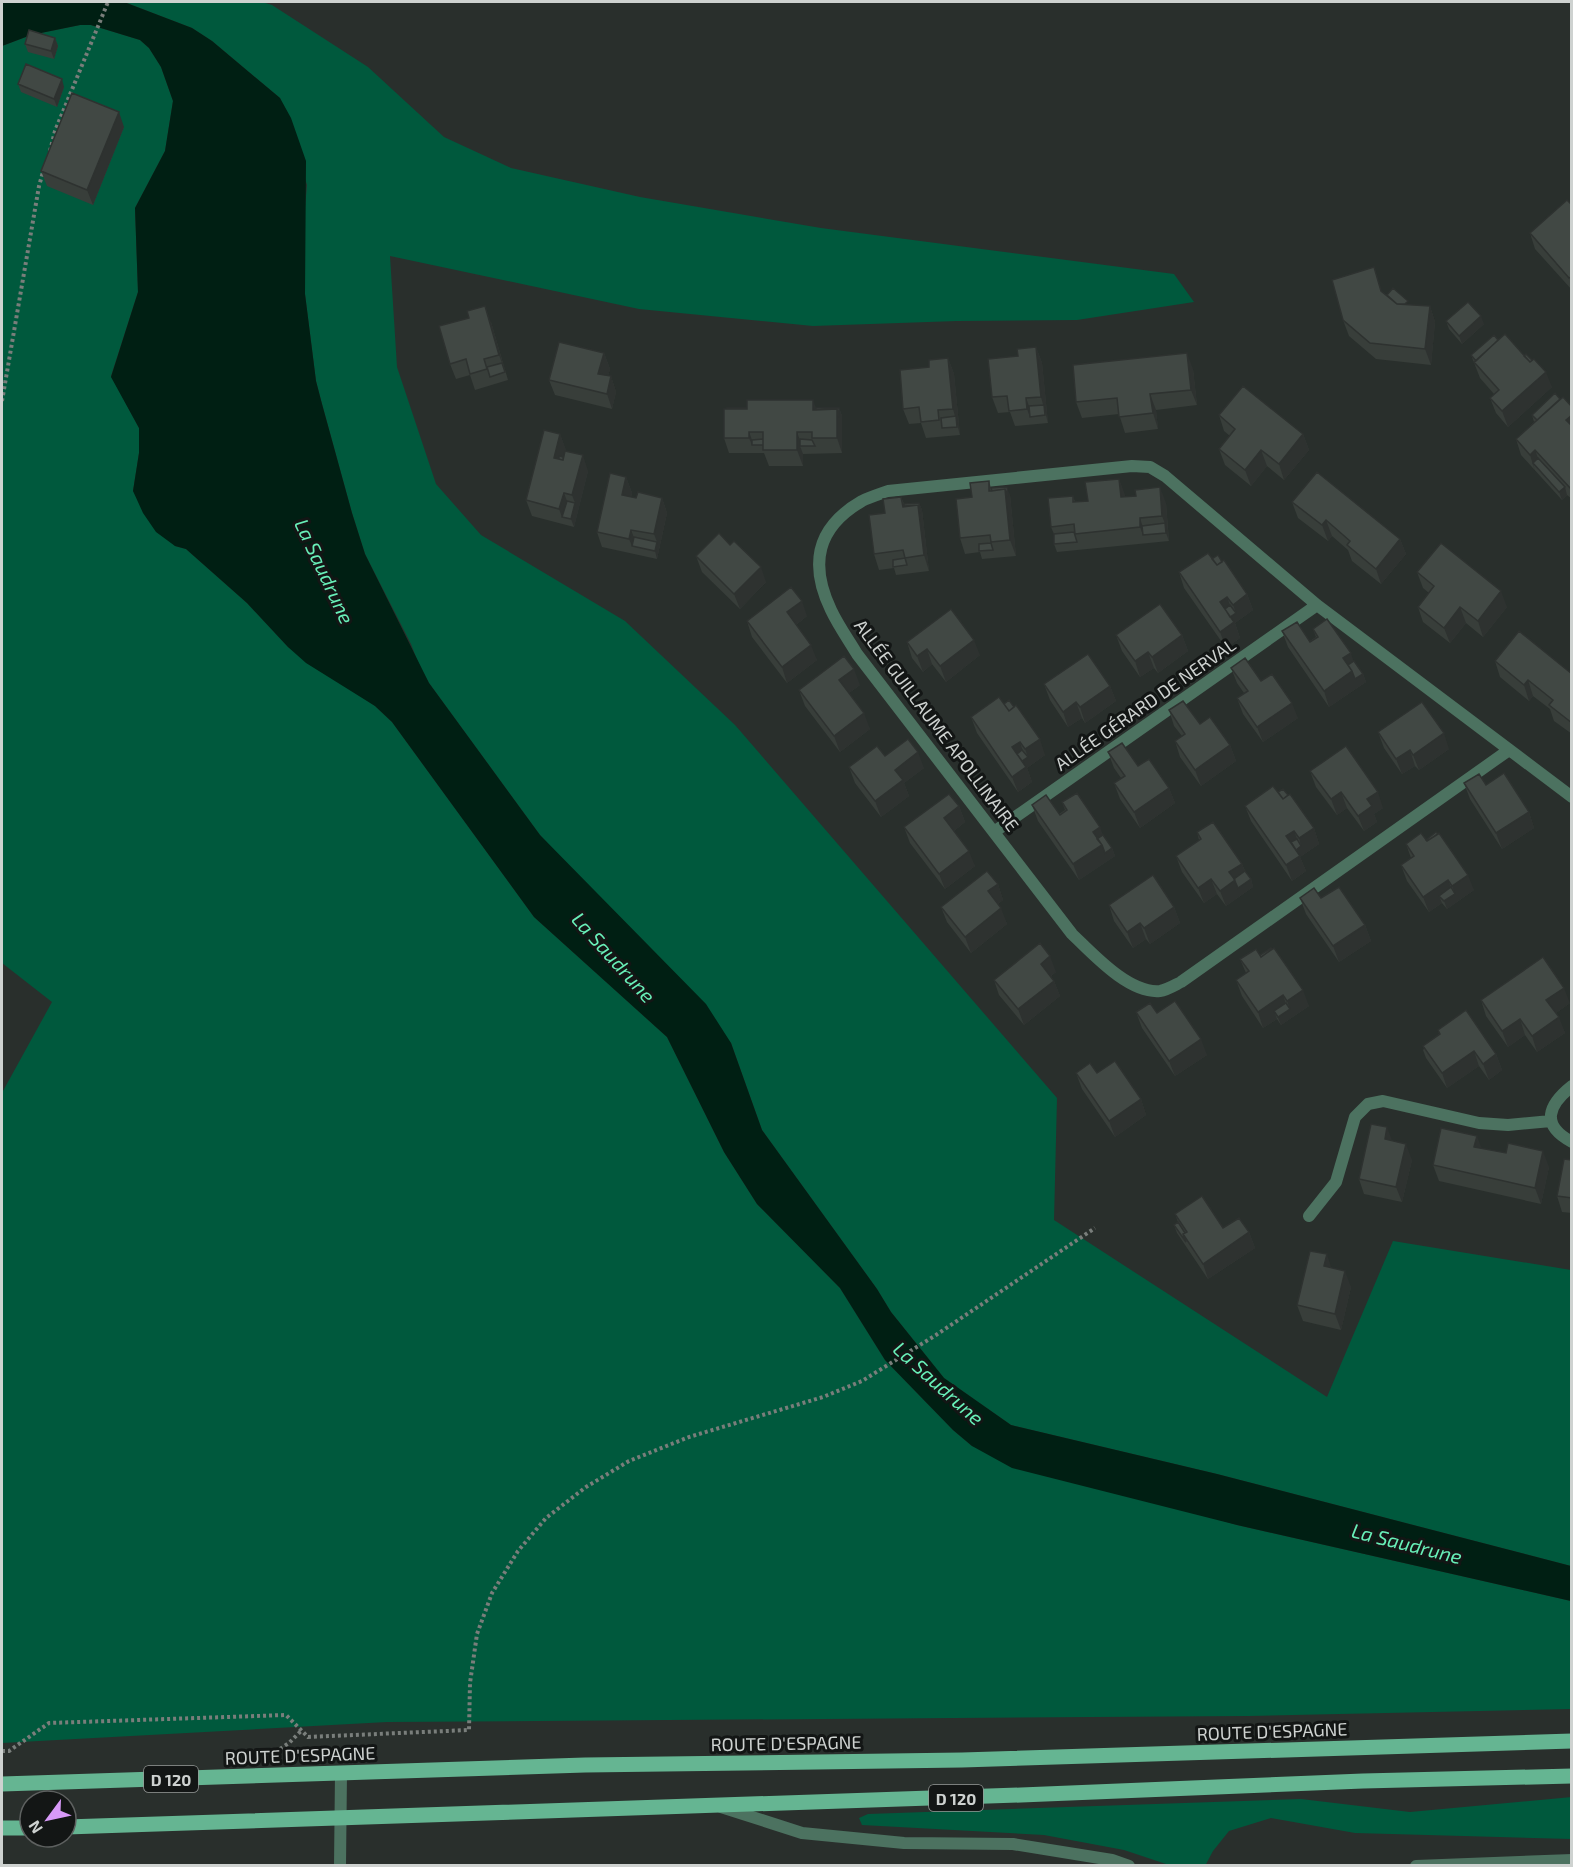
<svg xmlns="http://www.w3.org/2000/svg" width="1573" height="1867" viewBox="0 0 1573 1867" font-family="'Exo 2',sans-serif">
	<style>
		.green { fill: #00593d }
		.water { fill: #001f13 }
		.lines { fill: none; stroke-linecap: round; stroke-linejoin: round }
		.path { stroke: #797e7b; stroke-width: 4; stroke-dasharray: 3 3; stroke-linecap: butt }
		.minor { stroke: #4c7260; stroke-width: 12 }
		.primary { stroke: #65b592; stroke-width: 15 }
		.wall { fill: #383e3a }
		.shaded-wall { fill: #2e3230 }
		.building { fill: #414844; stroke: #2e3230; stroke-width: 1.5 }
		.labels { text-anchor: middle; dominant-baseline: central; stroke-width: 6; stroke-linejoin: round; paint-order: stroke }
		.shield { fill: #131615; stroke: #969a98; stroke-width: 1.5 }
		.shield-label { font-size: 16px; font-weight: bold; fill: #ced2d0 }
		.street-label { font-size: 18px; fill: #ced2d0; stroke: #131615 }
		.water-label { font-size: 20px; font-style: italic; fill: #68efb8; stroke: #131615 }
	</style>
	<rect width="100%" height="100%" fill="#292f2c"/>
	<path class="green" d="M124 2H262L272 5 368 67 444 137 511 168 640 197 821 228 1174 274 1194 302 1077 320 957 321 813 326 639 309 390 256 397 367 436 484 481 535 625 621 735 725 1057 1098 1054 1220 1327 1397 1393 1241 1571 1270V1566L1217 1474 1011 1425 944 1378 891 1312 877 1289 762 1130 731 1043 540 835 429 683 419 665 411 644 365 554 352 513 322 404 316 381 305 294V207L307 185 280 98 212 41 192 28Z
		M80 25H91L140 40 149 48 161 67 173 101 165 151 135 208 138 292 111 376 139 428V453L133 491 175 546 186 549 247 603 288 647 375 706 392 722 534 917 667 1037 724 1152 757 1204 840 1288 885 1360 953 1430 972 1446 1237 1525 1571 1601V1709L1248 1716 387 1722 2 1743 3 1091 52 1002 2 963V46L31 35Z
		M1572 1797 1571 1839 1355 1833 1271 1818 1229 1831 1213 1851 1205 1866 1169 1865 1124 1850 1044 1835 862 1825 859 1818 868 1814 1301 1799 1410 1812Z"/>
	<path class="water" d="M2 2H124L192 28 212 41 280 98 291 118 306 161 305 294 316 381 322 404 352 513 365 554 429 683 540 835 706 1004 731 1043 762 1130 877 1289 891 1312 944 1378 1011 1425 1217 1474 1571 1566V1601L1237 1525 1012 1468 972 1446 953 1430 885 1360 840 1288 757 1204 724 1152 667 1037 534 917 392 722 375 706 306 663 288 647 247 603 186 549 175 546 156 532 143 513 133 491 139 453V428L111 377 138 292 135 208 165 151 173 101 161 67 149 48 140 40 91 25H80L31 35 2 46Z"/>
	<g class="lines">
		<path class="path" d="M50 151 55 131 108 2
			M2 401 39 186 43 172
			M280 1749 289 1743 302 1730
			M2 1751H9L49 1723 286 1715 308 1737 469 1730 470 1683 477 1634 492 1593 518 1551 546 1518 586 1487 629 1461 689 1437 823 1397 862 1381 936 1335 1095 1228"/>
		<path class="minor" d="M1509 750 1181 982C1175 985 1167 990 1160 991 1129 994 1093 954 1072 934L857 654C848 639 838 625 831 610 809 564 817 527 862 501 870 497 880 494 888 491L1132 466 1150 467 1165 476 1317 605 1572 797
			M994 832 1317 605
			M1572 1086C1548 1105 1540 1125 1572 1142
			M1309 1216 1336 1182 1355 1117 1368 1104 1383 1101 1479 1123 1508 1125 1551 1121
			M721 1807 802 1833 904 1843 1013 1844 1112 1860 1129 1866
			M340 1866 341 1773
			M1416 1866 1572 1860"/>
		<path class="primary" d="M2 1784 585 1765 962 1760 1572 1741
			M66 1827 1021 1795 1363 1781 1572 1776
			M2 1828H30"/>
	</g>
	<path class="wall" d="M55 38 58 46 54 59 28 52 25 44Z
		M18 84 64 87 57 107 21 92Z
		M124 127 93 205 47 186 41 171Z
		M1572 205V290L1535 249 1530 233Z
		M1382 292 1387 295 1409 305 1430 306 1435 322 1431 365 1376 359 1349 336 1343 320Z
		M1446 321 1484 324 1462 344 1449 329Z
		M491 322 508 380 475 390 470 375 456 379 450 364Z
		M1498 340 1552 387 1508 427 1496 413 1490 398 1494 394 1480 378 1471 355Z
		M1036 347 1042 363 1048 423 1015 426 1010 412 998 413 992 397 1018 356Z
		M604 353 610 369 608 376H611L616 392 612 409 555 395 549 380Z
		M948 358 954 374 960 435 926 438 921 423 909 424 903 409 929 367Z
		M1193 369 1197 405 1156 410 1158 429 1125 433 1119 414 1082 418 1076 402Z
		M1560 399 1572 407V499L1567 495 1562 500 1521 455 1516 439 1534 422 1532 415Z
		M816 408H839L842 416V453L803 454V466H769L764 453H729L724 438Z
		M1219 415 1303 434 1309 450 1284 480 1267 466 1251 486 1225 465 1219 449 1230 436 1224 431Z
		M560 434 566 451 588 471 574 527 532 516 526 500Z
		M626 477 632 493 631 497 636 498H662L667 513 657 559 602 547 597 532Z
		M1119 479 1125 497 1166 503 1169 541 1057 552 1054 544V534L1051 527 1073 496 1075 502 1088 501Z
		M989 481 991 488 1010 495 1016 556 982 559 980 552 965 554 960 538 972 497Z
		M901 497 904 504 919 503 922 510 929 571 896 575 894 568 879 570 874 554 885 513Z
		M1292 502 1400 539 1406 554 1381 584 1352 561 1348 550 1332 536 1328 541 1298 518Z
		M696 556 766 582 740 609 702 572Z
		M1212 559 1247 594 1253 610 1235 623 1240 638 1226 648 1184 588 1179 572Z
		M1417 572 1507 607 1483 637 1466 623 1450 643 1423 622 1418 607 1429 593 1423 588Z
		M807 616 796 625 817 660 787 683 752 637 747 621Z
		M1313 629 1354 661 1363 674 1366 682 1329 707 1288 647 1282 631 1310 641 1316 637Z
		M1116 635H1182L1188 651 1158 673 1154 668 1140 677 1122 651Z
		M907 642 980 655 946 682 932 664 923 672 912 658Z
		M1495 661 1572 674V734L1554 721 1550 709 1533 696 1529 701 1500 677Z
		M1231 668 1298 718 1263 742 1243 714 1237 698 1244 693 1237 683Z
		M1044 684 1110 686 1116 701 1085 723 1082 718 1068 727 1050 700Z
		M860 685 849 693 870 729 840 752 805 706 799 690Z
		M1004 704 1045 755 1027 768 1032 782 1018 792 977 733 971 717Z
		M1169 710 1200 724 1230 745 1236 761 1201 786 1180 757 1175 741 1182 736 1174 726Z
		M1378 732 1449 749 1419 770 1415 766 1402 774 1384 748Z
		M1108 752 1138 766 1169 788 1175 803 1140 828 1120 799 1114 783 1121 778 1114 768Z
		M885 756 924 768 904 783 909 796 881 817 855 783 849 767Z
		M1310 771 1383 808 1374 814 1377 822 1364 831 1347 808 1337 815 1316 787Z
		M1464 783 1486 785 1529 812 1534 828 1502 849 1470 799Z
		M1278 792 1314 828 1319 844 1300 857 1306 871 1292 881 1251 821 1245 806Z
		M1062 802 1103 835 1112 848 1115 856 1079 880 1038 821 1032 805 1059 814 1065 810Z
		M959 806 965 822 954 831 975 866 945 889 910 843 904 827Z
		M1197 832 1242 864 1245 871 1251 879 1253 887 1226 906 1217 894 1204 903 1182 872 1176 856 1199 840Z
		M1426 840 1474 890 1447 909 1442 903 1429 912 1407 881 1401 865 1411 858 1406 844Z
		M998 884 1003 900 998 904 1007 924 971 953 947 922 941 907Z
		M1300 898 1365 925 1371 941 1339 962 1306 914Z
		M1109 905 1174 907 1180 923 1150 944 1146 939 1133 948 1114 921Z
		M1260 955 1309 1006 1281 1025 1277 1019 1263 1028 1242 996 1236 980 1246 973 1240 959Z
		M1056 972 1051 976 1054 981 1060 996 1024 1025 999 995 994 980Z
		M1481 1000 1570 1003 1556 1013 1565 1033 1537 1052 1525 1035 1508 1047 1486 1016Z
		M1136 1012 1157 1013 1207 1055 1175 1076 1142 1028Z
		M1438 1030 1496 1054 1502 1070 1489 1080 1479 1066 1447 1088 1426 1058 1423 1050 1424 1049 1423 1046 1439 1034Z
		M1076 1073H1097L1141 1099 1146 1115 1115 1137 1082 1089Z
		M1392 1141 1412 1160 1402 1202 1364 1194 1359 1179Z
		M1481 1148 1506 1153 1549 1167 1541 1204 1439 1181 1433 1165Z
		M1572 1160V1213L1562 1212 1557 1196Z
		M1175 1214 1223 1228 1249 1232 1255 1248 1208 1279 1177 1233 1174 1225 1178 1222Z
		M1332 1268 1351 1287 1341 1330 1303 1321 1297 1305Z"/>
	<path class="shaded-wall" d="M55 38 58 46 54 59 51 51Z
		M62 79 64 87 57 107 54 99Z
		M119 112 124 127 93 205 87 190Z
		M485 306 491 322 505 371 499 355Z
		M1430 306 1435 322 1431 365 1425 349Z
		M1481 316 1484 324 1462 344 1459 336Z
		M1036 347 1042 363 1048 423 1041 397Z
		M604 353 610 369 604 390 598 374Z
		M1187 353 1193 369 1197 405 1191 390Z
		M948 358 954 374 960 435 953 409Z
		M1546 372 1552 387 1508 427 1502 411Z
		M611 376 616 392 612 409 607 394Z
		M1150 394 1156 410 1158 429 1153 413Z
		M1026 398 1032 414 1030 417 1027 409Z
		M813 400 819 416 813 410Z
		M839 408 842 416V453L837 438V409Z
		M1572 415V430L1566 420Z
		M749 432 754 445H752L749 438Z
		M797 432 802 446H800L803 454V466L797 450Z
		M560 434 566 450 561 467 554 458Z
		M1303 434 1309 450 1284 480 1279 464Z
		M1261 450 1267 466 1251 486 1245 470Z
		M1535 450 1541 466 1533 463 1535 471 1530 455Z
		M583 455 588 471 574 527 571 519 575 503 572 495Z
		M626 477 632 493 629 504 622 495Z
		M1119 479 1125 495 1126 505 1121 497Z
		M1007 487 1010 495 1016 556 1010 540 1005 489Z
		M1160 487 1166 503 1168 531 1162 516Z
		M1565 487 1567 495 1562 500 1559 492Z
		M564 493 570 509 562 517 559 509Z
		M662 498 667 513 657 559 655 551 657 542 654 534Z
		M919 503 922 510 929 571 924 555 918 505Z
		M1140 518 1145 534 1143 535 1140 527Z
		M1326 520 1332 536 1328 541 1322 525Z
		M1165 523 1168 531 1169 541 1166 533Z
		M631 530 637 545 632 546 629 539Z
		M1400 539 1406 554 1381 584 1376 569Z
		M761 567 766 582 740 609 734 594Z
		M1501 591 1507 607 1483 637 1478 621Z
		M1247 594 1253 610 1235 623 1240 638 1226 648 1220 632 1228 618 1236 613 1233 605Z
		M1227 597 1233 613 1228 617 1220 602Z
		M802 601 807 616 792 628 787 612Z
		M1460 607 1466 623 1450 643 1444 628Z
		M1182 635 1188 651 1158 673 1152 657Z
		M974 640 980 655 946 682 940 666Z
		M811 645 817 660 787 683 782 667Z
		M927 649 932 664 923 672 917 656Z
		M1148 652 1154 668 1140 677 1135 661Z
		M1351 653 1356 669 1363 674 1366 682 1329 707 1324 691 1343 658Z
		M854 669 860 685 845 696 839 680Z
		M1528 680 1533 696 1529 701 1524 685Z
		M1110 686 1116 701 1085 723 1080 707Z
		M1076 702 1082 718 1068 727 1063 712Z
		M1292 703 1298 718 1263 742 1257 727Z
		M864 713 870 729 840 752 834 736Z
		M1444 733 1449 749 1419 770 1413 755Z
		M1040 739 1045 755 1027 768 1032 782 1018 792 1012 777 1020 763 1028 757 1025 749Z
		M1020 742 1025 758 1015 755 1012 747Z
		M1230 745 1236 761 1201 786 1195 770Z
		M1410 750 1415 766 1402 774 1396 759Z
		M918 752 924 768 904 783 909 796 881 817 875 801 895 770Z
		M1169 788 1175 803 1140 828 1134 812Z
		M1341 792 1347 808 1337 815 1331 799Z
		M1378 792 1383 808 1374 814 1377 822 1364 831 1358 816 1367 799Z
		M959 806 965 822 950 834 944 818Z
		M1529 812 1534 828 1502 849 1496 833Z
		M1100 827 1106 843 1112 848 1115 856 1079 880 1073 864 1093 832Z
		M1314 828 1319 844 1300 857 1306 871 1292 881 1286 865 1294 851 1301 846 1299 838Z
		M1294 831 1300 846 1294 850 1286 836Z
		M969 851 975 866 945 889 939 874Z
		M1242 864 1248 879H1251L1253 887 1226 906 1220 891 1229 872Z
		M1468 875 1474 890 1447 909 1444 901 1439 896 1442 903 1429 912 1423 897 1448 880 1454 895 1455 894 1452 886Z
		M1211 879 1217 894 1204 903 1198 888Z
		M998 884 1003 900 994 907 988 891Z
		M1174 907 1180 923 1150 944 1144 928Z
		M1001 908 1007 924 971 953 965 937Z
		M1140 923 1146 939 1133 948 1127 932Z
		M1365 925 1371 941 1339 962 1333 946Z
		M1050 956 1056 972 1047 979 1041 964Z
		M1054 981 1060 996 1024 1025 1018 1009Z
		M1564 988 1570 1003 1552 1016 1546 1000Z
		M1303 990 1309 1006 1281 1025 1278 1018 1274 1011 1277 1019 1263 1028 1258 1012 1283 995 1288 1010 1290 1009 1287 1001Z
		M1559 1017 1565 1033 1537 1052 1532 1036Z
		M1520 1019 1525 1035 1508 1047 1502 1031Z
		M1201 1039 1207 1055 1175 1076 1169 1061Z
		M1474 1051 1479 1066 1447 1088 1442 1073Z
		M1496 1054 1502 1070 1489 1080 1483 1064Z
		M1141 1099 1146 1115 1115 1137 1109 1121Z
		M1387 1127 1393 1143 1385 1139Z
		M1477 1136 1483 1152 1474 1147Z
		M1406 1144 1412 1160 1402 1202 1396 1187Z
		M1543 1151 1549 1167 1541 1204 1535 1188Z
		M1249 1232 1255 1248 1208 1279 1203 1264Z
		M1327 1254 1332 1270 1324 1266Z
		M1345 1271 1351 1287 1341 1330 1335 1314Z"/>
	<path class="building" d="M29 30 55 38 51 51 25 44Z
		M26 64 62 79 54 99 18 84Z
		M72 93 119 112 87 190 41 171Z
		M1567 200 1572 205V253L1571 254 1572 255V276L1569 278 1530 233Z
		M1374 267 1381 291 1397 304 1430 306 1425 349 1370 343 1343 320 1332 280Z
		M1393 288 1408 301 1405 304H1397L1387 295Z
		M1468 302 1481 316 1459 336 1446 321Z
		M485 306 499 355 484 359 487 369 470 374 466 359 450 364 439 326 469 318 467 311Z
		M1505 334 1530 362 1534 359 1546 372 1502 411 1490 398 1499 390 1474 362Z
		M1494 335 1498 340 1476 361 1471 355Z
		M559 342 604 353 598 374 611 376 607 394 549 380Z
		M1036 347 1041 397 1026 398 1027 409 1009 411 1007 396 992 397 988 359 1018 356 1017 349Z
		M1187 353 1191 390 1150 394 1153 413 1119 417 1117 398 1076 402 1073 365Z
		M1526 354 1532 360 1530 362 1524 356Z
		M948 358 953 409 938 410 939 420 921 422 919 407 903 409 900 370 929 367V360Z
		M502 363 505 372 490 377 487 367Z
		M1243 386 1303 434 1279 464 1261 450 1245 470 1219 449 1235 429 1219 415Z
		M1555 393 1560 399 1537 420 1532 415Z
		M1563 397 1572 407V415L1566 420 1572 426V490L1535 450 1530 455 1516 439Z
		M747 400H813V410L837 409V438H812V432H797V450H763V432H749V438H724V409H747Z
		M1044 405 1045 415 1030 417 1029 406Z
		M727 408H747V409H727Z
		M816 408H839V417L837 409 816 410Z
		M956 416 957 427 942 428 941 418Z
		M544 430 560 434 554 458 563 460 565 451 583 455 572 495 564 493 559 509 526 500Z
		M763 439V445H752V440Z
		M800 439 812 440 815 446H800Z
		M559 456 563 457V460L559 459Z
		M1538 458 1565 487 1559 492 1533 463Z
		M1317 472 1400 539 1376 569 1347 545 1350 541 1326 520 1322 525 1292 502Z
		M610 473 626 477 622 495 636 498 638 492 662 498 654 534 631 530 629 539 597 532Z
		M1119 479 1121 497 1136 496 1135 490 1160 487 1162 516 1140 518V527L1075 534 1074 524 1051 527 1048 498 1073 496V502L1088 501 1085 482Z
		M989 481V491L1005 489 1010 540 991 542 990 535 960 538 956 499 972 497 970 483Z
		M1007 487 1008 497 1005 489 992 491 991 488Z
		M901 497 903 507 918 505 924 555 905 558 903 550 874 554 869 515 885 513 883 499Z
		M567 501 575 503 571 519 562 517Z
		M919 503 921 513 918 505 904 506V504Z
		M1165 523 1166 533 1143 535 1142 526Z
		M1074 532 1077 542 1054 544V534Z
		M719 533 730 545 734 541 761 567 734 594 696 556Z
		M634 537 657 542 655 551 632 546Z
		M991 543 993 550 979 551V544Z
		M1441 543 1501 591 1478 621 1460 607 1444 628 1418 607 1434 586 1417 572Z
		M1208 553 1217 565 1224 560 1247 594 1233 605 1227 597 1220 602 1234 622 1220 632 1179 572Z
		M1218 555 1222 562 1217 565 1212 559Z
		M905 558 907 565 893 567V560Z
		M791 587 802 601 787 612 811 645 782 667 747 621Z
		M1160 604 1182 635 1152 657 1148 652 1135 661 1116 635Z
		M1230 605 1236 613 1230 617 1225 609Z
		M951 609 974 640 940 666 927 649 917 656 907 642Z
		M1327 619 1351 653 1343 658 1352 671 1324 691 1282 631 1297 622 1310 642 1318 637 1313 629Z
		M1519 631 1572 674V723L1549 705 1553 700 1528 680 1524 685 1495 661Z
		M1088 654 1110 686 1080 707 1076 702 1063 712 1044 684Z
		M844 656 854 669 839 680 864 713 834 736 799 690Z
		M1245 658 1261 681 1272 674 1292 703 1257 727 1237 698 1248 691 1231 668Z
		M1354 661 1363 674 1355 679 1352 671 1348 665Z
		M999 697 1009 711 1016 705 1040 739 1025 749 1020 742 1012 747 1026 767 1012 777 971 717Z
		M1009 700 1014 707 1009 711 1004 704Z
		M1183 701 1200 724 1210 717 1230 745 1195 770 1175 741 1185 734 1169 710Z
		M1422 702 1444 733 1413 755 1410 750 1396 759 1378 732Z
		M908 739 918 752 895 770 903 780 875 801 849 767 877 746 885 756Z
		M1122 743 1138 766 1149 759 1169 788 1134 812 1114 783 1125 776 1108 752Z
		M1346 746 1378 792 1367 799 1372 806 1358 816 1341 792 1331 799 1310 771Z
		M1022 750 1028 757 1022 761 1017 754Z
		M1504 773 1529 812 1496 833 1464 783 1479 774 1486 785Z
		M1273 786 1283 799 1290 794 1314 828 1299 838 1294 831 1286 836 1300 856 1286 865 1245 806Z
		M1283 789 1288 795 1283 799 1278 792Z
		M1077 793 1100 827 1093 832 1102 845 1073 864 1032 805 1046 795 1060 815 1067 810 1062 802Z
		M949 794 959 806 944 818 969 851 939 874 904 827Z
		M1213 822 1242 864 1229 872 1235 880 1220 891 1211 879 1198 888 1176 856 1201 839 1197 832Z
		M1436 832 1438 834 1427 841 1426 840Z
		M1421 833 1427 841 1439 833 1468 875 1452 886 1448 880 1423 897 1401 865 1414 856 1406 844Z
		M1103 835 1112 848 1105 853 1102 845 1097 839Z
		M1297 839 1301 846 1296 850 1291 842Z
		M987 871 998 884 988 891 1001 908 965 937 941 907Z
		M1245 871 1251 879 1238 888 1234 879Z
		M1153 875 1174 907 1144 928 1140 923 1127 932 1109 905Z
		M1339 887 1365 925 1333 946 1300 898 1314 888 1321 898Z
		M1451 887 1455 894 1444 901 1439 896Z
		M1040 943 1050 956 1041 964 1054 981 1018 1009 994 980Z
		M1271 948 1272 949 1261 957 1260 955Z
		M1274 948 1303 990 1287 1001 1283 995 1258 1012 1236 980 1249 971 1240 959 1256 949 1261 957Z
		M1543 957 1564 988 1546 1000 1559 1017 1532 1036 1520 1019 1502 1031 1481 1000Z
		M1175 1001 1201 1039 1169 1061 1136 1012 1150 1003 1157 1013Z
		M1286 1003 1290 1009 1278 1017 1274 1011Z
		M1466 1010 1496 1054 1483 1064 1474 1051 1442 1073 1423 1046 1440 1034 1438 1030Z
		M1115 1061 1141 1099 1109 1121 1076 1073 1090 1063 1097 1073Z
		M1371 1124 1387 1127 1385 1139 1406 1144 1396 1187 1359 1179Z
		M1441 1128 1477 1136 1474 1147 1506 1153 1508 1143 1543 1151 1535 1188 1433 1165Z
		M1564 1159 1572 1160V1198L1557 1196Z
		M1202 1196 1223 1228 1239 1218 1249 1232 1203 1264 1183 1234 1187 1232 1175 1214Z
		M1178 1222 1185 1233 1183 1234 1186 1242 1174 1225Z
		M1310 1251 1327 1254 1324 1266 1345 1271 1335 1314 1297 1305Z"/>
	<g class="labels">
		<g class="shield">
			<rect x="144" y="1766" width="54" height="26" rx="4.5"/>
			<rect x="929" y="1785" width="54" height="26" rx="4.5"/>
		</g>
		<g class="shield-label">
			<text x="171" y="1779">D 120</text>
			<text x="956" y="1798">D 120</text>
		</g>
		<g class="street-label">
			<text transform="translate(1145 704) rotate(-35)">ALLÉE GÉRARD DE NERVAL</text>
			<text transform="translate(937 725) rotate(53)">ALLÉE GUILLAUME APOLLINAIRE</text>
			<text transform="translate(1272 1731) rotate(-2)">ROUTE D'ESPAGNE</text>
			<text transform="translate(786 1743) rotate(-1)">ROUTE D'ESPAGNE</text>
			<text transform="translate(300 1755) rotate(-2)">ROUTE D'ESPAGNE</text>
		</g>
		<g class="water-label">
			<text transform="translate(325 571) rotate(65)">La Saudrune</text>
			<text transform="translate(614 957) rotate(48)">La Saudrune</text>
			<text transform="translate(939 1383) rotate(42)">La Saudrune</text>
			<text transform="translate(1407 1543) rotate(14)">La Saudrune</text>
		</g>
	</g>
	<rect width="1573" height="1867" fill="none" stroke="#ced2d0" stroke-width="6"/>
	<g transform="translate(48 1819) rotate(237)"><circle r="28" fill="#131615" stroke="#5e6160" stroke-width="1.5"/>
	<path d="M0-4.5L10 22L0 15L-10 22Z" fill="#d89af8"/>
	<text y="-9" font-size="16" font-weight="bold" text-anchor="middle" fill="#ced2d0">N</text>
	</g>
</svg>
